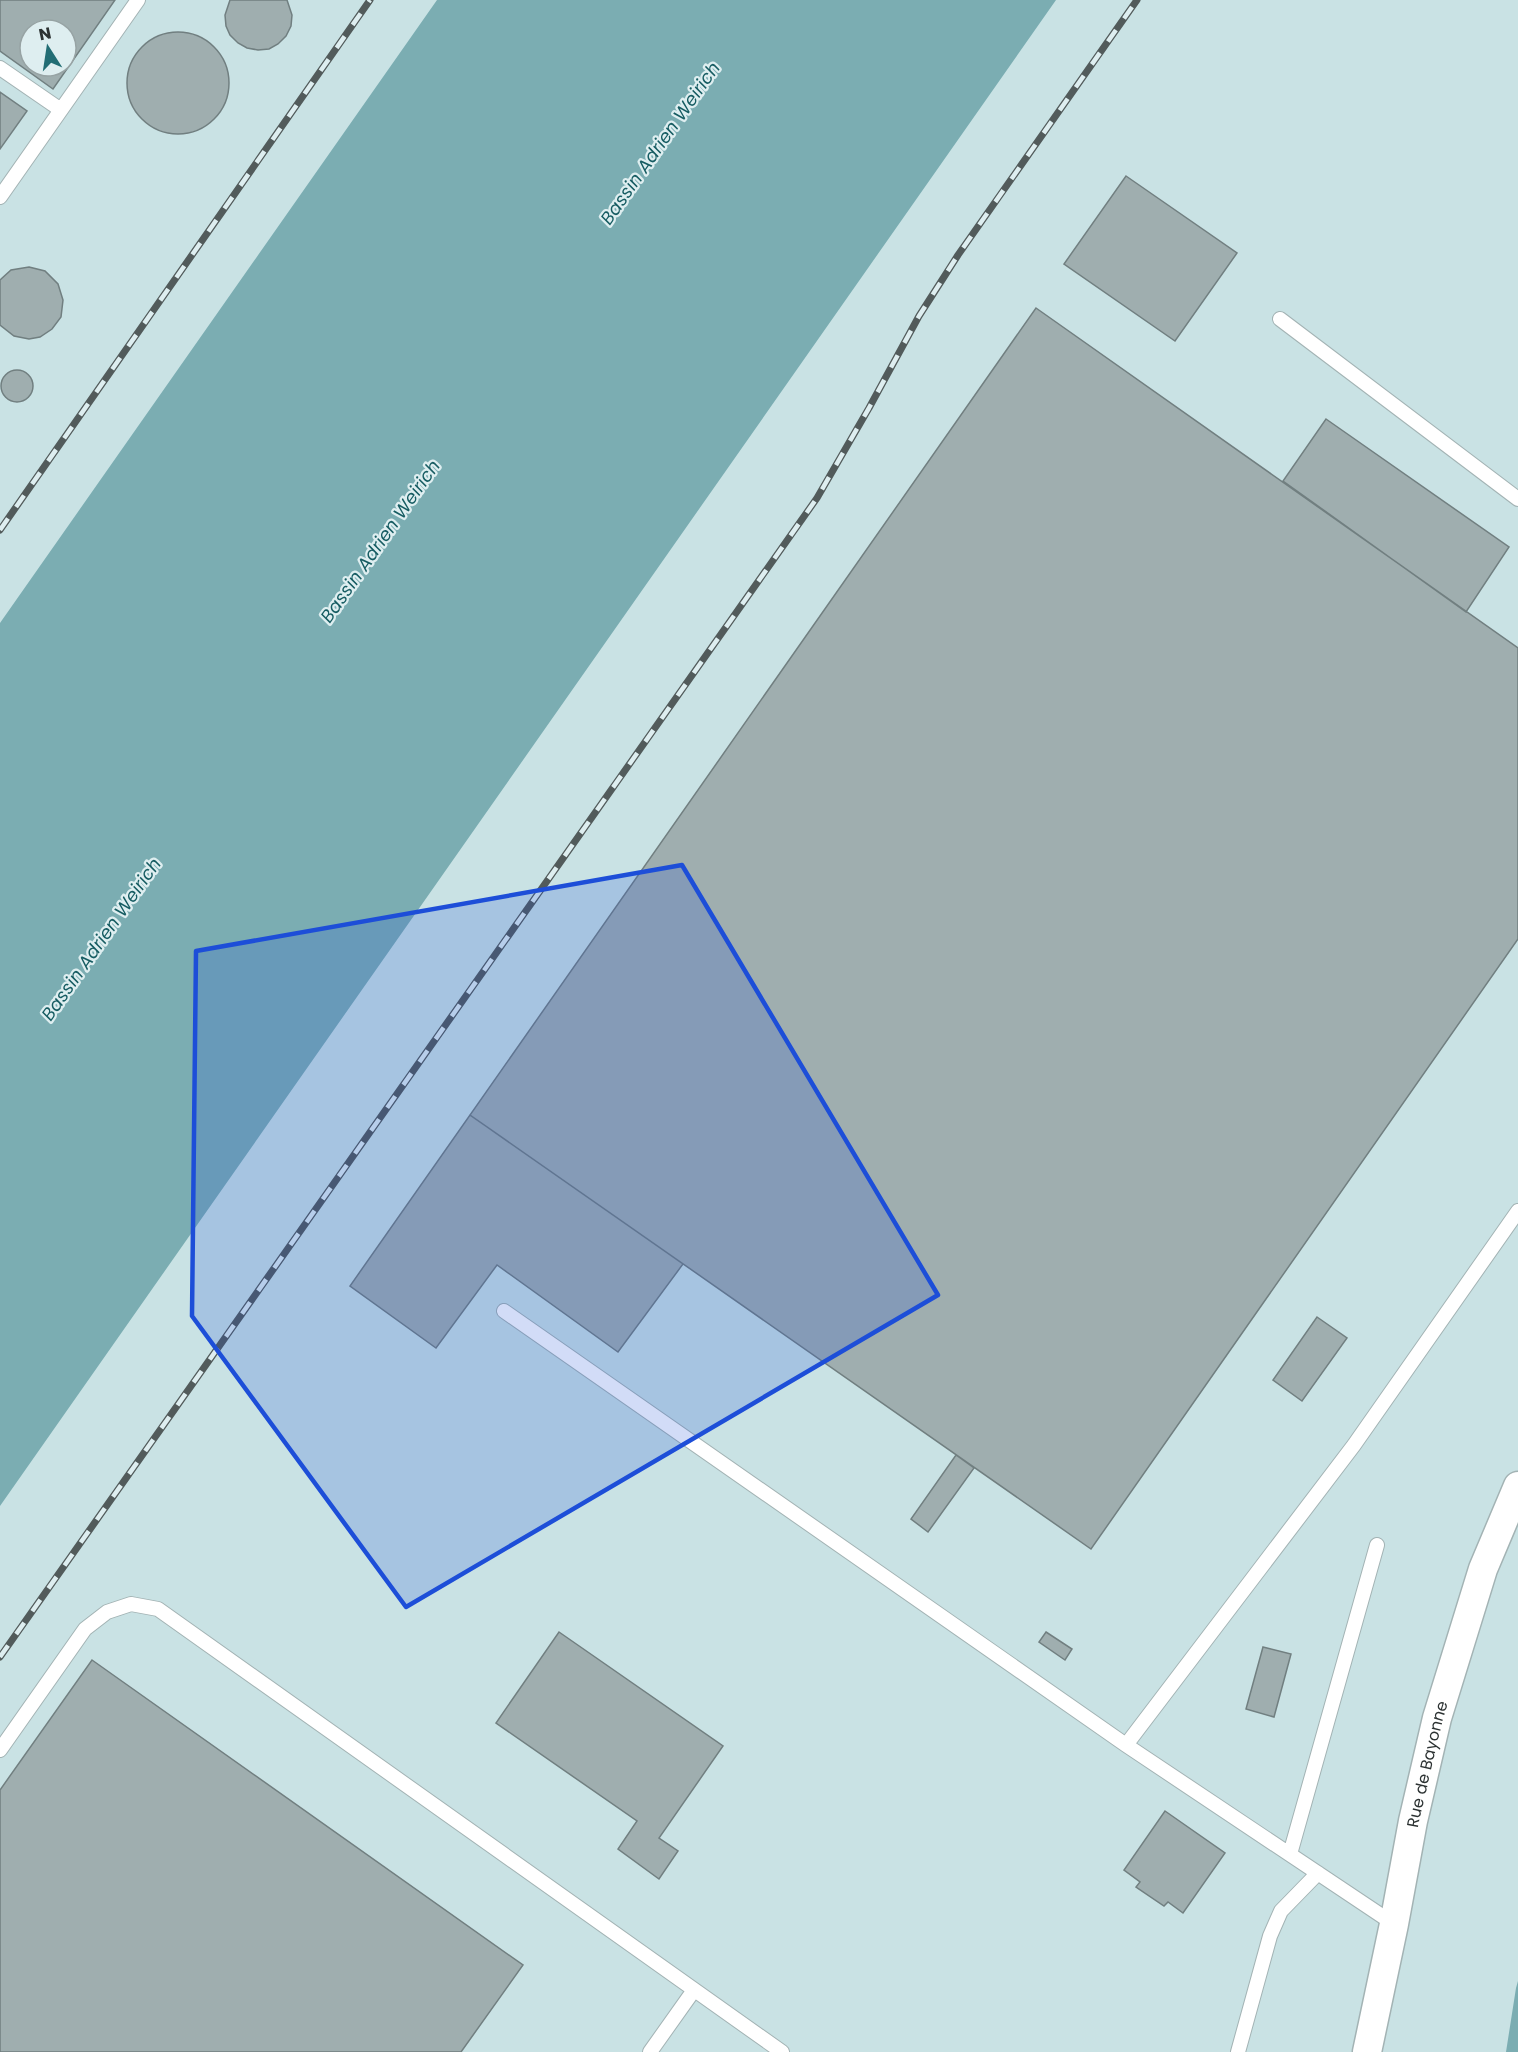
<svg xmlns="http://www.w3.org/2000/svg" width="1518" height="2052" viewBox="0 0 1518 2052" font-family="Poppins,sans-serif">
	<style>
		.built { fill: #c9e2e4; fill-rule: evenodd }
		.water { fill: #7badb2 }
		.building { fill: #9faeaf; stroke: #717f80; stroke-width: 1.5; fill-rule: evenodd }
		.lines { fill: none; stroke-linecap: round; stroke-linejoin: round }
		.lane-casing { stroke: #a3b3b4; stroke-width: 16 }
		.street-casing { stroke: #a3b3b4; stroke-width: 31 }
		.lane { stroke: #fff; stroke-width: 14 }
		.street { stroke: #fff; stroke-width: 28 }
		.rail-casing { stroke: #525b5b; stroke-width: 7 }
		.rail { stroke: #deeef0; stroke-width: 4.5; stroke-dasharray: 14; stroke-linecap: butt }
		.marked { fill: #1d4ed8; fill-opacity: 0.2; stroke: #1d4ed8; stroke-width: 4.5; stroke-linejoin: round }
		.labels { text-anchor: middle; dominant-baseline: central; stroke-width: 4.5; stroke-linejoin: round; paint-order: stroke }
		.street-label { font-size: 16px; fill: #2c3232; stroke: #deeef0 }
		.water-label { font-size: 18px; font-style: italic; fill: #165c62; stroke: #deeef0 }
	</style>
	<rect width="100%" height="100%" fill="#deeef0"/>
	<path class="built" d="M0 0H1518V2052H0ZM30 30H66V66H30Z"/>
	<path class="water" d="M437 0H1056L0 1506V623Z
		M1518 1981V2052H1506L1516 1988Z"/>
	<path class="building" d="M0 0H115L53 89 0 51ZM30 30H66V66H30Z
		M230 0H287L292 15 291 26 286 36 278 44 269 49 258 50 247 48 238 43 230 35 226 26 225 15Z
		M127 83a51 51 0 1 1 102 0a51 51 0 1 1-102 0Z
		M0 92 27 111 0 149Z
		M1126 176 1237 253 1175 341 1064 264Z
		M29 267 45 271 58 284 63 300 61 317 52 329 40 337 29 339 14 336 0 325V280L11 270Z
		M1036 308 1518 648V939L1091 1549 470 1115Z
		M1 386a16 16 0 1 1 32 0a16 16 0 1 1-32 0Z
		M1326 419 1509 547 1466 612 1283 481Z
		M470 1115 683 1264 618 1352 497 1265 436 1348 350 1286Z
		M1317 1317 1347 1338 1302 1401 1273 1380Z
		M956 1455 974 1468 928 1532 911 1519Z
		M559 1632 723 1746 659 1838 678 1851 659 1879 618 1849 637 1821 496 1723Z
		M1046 1632 1072 1649 1065 1660 1039 1642Z
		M1263 1647 1291 1654 1274 1717 1246 1709Z
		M92 1660 523 1965 461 2052H0V1790Z
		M1165 1811 1225 1853 1183 1913 1168 1902 1164 1906 1136 1887 1140 1882 1124 1870Z"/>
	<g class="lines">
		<defs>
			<path id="lane" d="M0 68 61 110
				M0 197 138 0
				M1280 319 1518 499
				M504 1311 1126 1745 1394 1924
				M1126 1745 1354 1445 1518 1211
				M0 1750 85 1629 107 1612 131 1604 158 1609 782 2052
				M1290 1854 1377 1545
				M650 2052 694 1990
				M1238 2052 1270 1936 1281 1911 1318 1873"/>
			<g id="street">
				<path id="s1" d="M1367 2052 1394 1924 1413 1821 1437 1718 1483 1569 1518 1486"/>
			</g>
		</defs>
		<use href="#lane" class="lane-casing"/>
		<use href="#street" class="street-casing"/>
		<use href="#lane" class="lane"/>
		<use href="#street" class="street"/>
		<defs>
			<path id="rail" d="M0 530 370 0
				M0 1657 817 498 869 408 919 316 958 255 1137 0"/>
		</defs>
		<use href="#rail" class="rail-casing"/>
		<use href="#rail" class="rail"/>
	</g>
	<path class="marked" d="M682 865 938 1295 406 1607 192 1316 196 951Z"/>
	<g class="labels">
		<g class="street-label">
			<text stroke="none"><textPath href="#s1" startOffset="294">Rue de Bayonne</textPath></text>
		</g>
		<g class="water-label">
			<text transform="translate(660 143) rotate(-55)">Bassin Adrien Weirich</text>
			<text transform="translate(380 541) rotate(-55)">Bassin Adrien Weirich</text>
			<text transform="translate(101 939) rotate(-55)">Bassin Adrien Weirich</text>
		</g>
	</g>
	<g transform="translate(48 48) rotate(348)"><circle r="28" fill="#deeef0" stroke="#97a3a4" stroke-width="1.5"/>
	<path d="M0-4.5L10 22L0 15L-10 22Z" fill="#226d74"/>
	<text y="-9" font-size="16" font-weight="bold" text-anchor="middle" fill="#2c3232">N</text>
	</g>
</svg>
